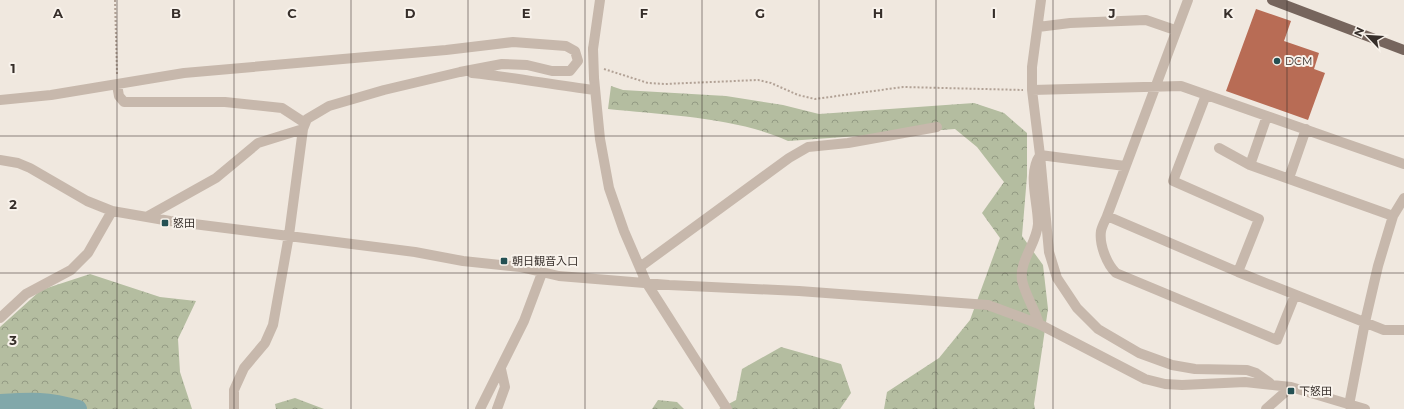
<svg xmlns="http://www.w3.org/2000/svg" width="1404" height="409" viewBox="0 0 1404 409" font-family="Montserrat,'Noto Sans JP',sans-serif">
	<style>
		.forest { fill: url(#forest-crowns) }
		.lines { fill: none; stroke-linecap: round; stroke-linejoin: round }
		.stream { stroke: #81a8aa; stroke-width: 3 }
		.river { stroke: #81a8aa; stroke-width: 18 }
		.building { fill: #b86c55 }
		.path { stroke: #b2a296; stroke-width: 2; stroke-dasharray: 2 2; stroke-linecap: butt }
		.minor { stroke: #c7b8ac; stroke-width: 10 }
		.major { stroke: #76655d; stroke-width: 10 }
		.minor-bridge { stroke: #c7b8ac; stroke-width: 10 }
		.grid { fill: none; stroke: #362e2a; stroke-width: 1; stroke-opacity: 0.55 }
		.poi-dot { fill: #245053; stroke: #f8f2eb; stroke-width: 1.5 }
		.labels { text-anchor: middle; dominant-baseline: central; stroke-width: 4; stroke-linejoin: round; paint-order: stroke }
		.poi-label { font-size: 11px; fill: #362e2a; stroke: #f8f2eb; text-anchor: start }
		.grid-label { font-size: 13px; text-anchor: middle; font-weight: bold; fill: #362e2a; stroke: #f8f2eb; stroke-width: 4; stroke-linejoin: round; paint-order: stroke }
	</style>
	<defs>
		<pattern id="forest-crowns" width="20" height="18" patternUnits="userSpaceOnUse"><rect width="20" height="18" fill="#b4bda0"/><path d="M2 6a3 3 0 1 1 6 0M12 15a3 3 0 1 1 6 0" fill="none" stroke="#939a83"/></pattern>
	</defs>
	<rect width="100%" height="100%" fill="#f0e8df"/>
	<path class="forest" d="M611 86 623 90 726 96 783 105 819 114 974 103 1004 113 1027 133V176L1022 236 1043 265 1048 309 1034 404 1035 409H884L887 392 939 358 970 320 1000 238 982 213 1004 182 977 147 955 129 788 141C736 117 665 115 608 109Z
		M90 274 160 297 196 301 178 339 180 372 192 409H63L59 407 57 409H0V327L41 290Z
		M781 347 841 364 851 393 840 409H719L736 400 742 369Z
		M295 398 324 409H276L275 404Z
		M658 400 677 402 684 409H652Z"/>
	<g class="lines">
		<path class="stream" d="M73 409 74 408"/>
		<path class="river" d="M0 403C32 401 47 400 78 409"/>
	</g>
	<path class="building" d="M1256 9 1291 21 1284 41 1319 53 1314 69 1325 73 1308 120 1226 91Z"/>
	<g class="lines">
		<path class="path" d="M115 0 117 74
			M604 69 648 83 665 84 758 80 771 83 798 95 815 99 903 87 1023 90"/>
		<path class="minor" d="M1041 0 1032 67V90L1040 155 1049 252 1057 278 1077 308 1098 329 1139 353 1172 365 1195 369 1247 370 1256 373 1270 383
			M1188 0 1107 216 1238 272 1384 330H1404
			M1038 27 1070 23 1146 20 1175 30
			M593 49 600 0
			M472 73C513 77 553 85 594 90
			M594 78 600 139 609 188 624 231 646 282 727 409
			M117 85 119 96 124 102H225L282 108 305 123
			M1032 90 1181 86 1404 164
			M1206 95 1173 181 1259 219 1238 272
			M0 100 51 95 184 73 446 50 513 42 566 46 575 51 578 61 570 71H552L527 65 502 64 460 72 384 90 329 106 307 119 303 129 289 235 273 325 265 343 244 368 234 390V409
			M1219 148 1250 165 1393 216
			M0 160 18 163 30 168 87 201 112 211 170 221 415 252 463 261 520 267 559 276 669 285 799 291 988 305 1039 324 1145 379 1165 384 1182 385 1245 382 1291 387 1365 409
			M1250 165 1267 116
			M1289 178 1306 129
			M148 216 216 178 258 143 303 129
			M1107 216C1105 221 1102 226 1101 231 1099 245 1107 264 1116 273L1277 340 1295 295
			M640 267 789 158 808 147 848 143 937 127
			M0 318 26 294 71 270 88 253 112 211
			M1039 324C1035 309 1025 295 1022 280 1019 261 1037 243 1038 224 1038 202 1027 174 1040 155L1125 166
			M1349 405 1365 322 1378 266 1393 216 1404 198
			M480 409 524 321 542 273
			M497 409 505 387 501 369
			M1266 409 1291 387"/>
		<path class="major" d="M1272 0 1404 50"/>
		<path class="minor-bridge" d="M593 49 594 78"/>
	</g>
	<path class="grid" d="M117 0V409M234 0V409M351 0V409M468 0V409M585 0V409M702 0V409M819 0V409M936 0V409M1053 0V409M1170 0V409M1287 0V409M0 136H1404M0 273H1404"/>
	<g class="poi-dot">
		<circle cx="1277" cy="61" r="4"/>
		<rect x="161" y="219" width="8" height="8" rx="2"/>
		<rect x="500" y="257" width="8" height="8" rx="2"/>
		<rect x="1287" y="387" width="8" height="8" rx="2"/>
	</g>
	<g class="labels">
		<g class="poi-label">
			<text x="1285" y="61">DCM</text>
			<text x="173" y="223">怒田</text>
			<text x="512" y="261">朝日観音入口</text>
			<text x="1299" y="391">下怒田</text>
		</g>
	</g>
	<g class="grid-label">
		<text x="58" y="18">A</text>
		<text x="176" y="18">B</text>
		<text x="292" y="18">C</text>
		<text x="410" y="18">D</text>
		<text x="526" y="18">E</text>
		<text x="644" y="18">F</text>
		<text x="760" y="18">G</text>
		<text x="878" y="18">H</text>
		<text x="994" y="18">I</text>
		<text x="1112" y="18">J</text>
		<text x="1228" y="18">K</text>
		<text x="13" y="73">1</text>
		<text x="13" y="209">2</text>
		<text x="13" y="345">3</text>
	</g>
	<g transform="translate(1368 36) rotate(295)" stroke="#f8f2eb" stroke-width="3" paint-order="stroke">
	<path d="M0-3L7 15L0 10L-7 15Z" fill="#362e2a"/>
	<text y="-6" font-size="11" font-weight="bold" text-anchor="middle" fill="#362e2a">N</text>
	</g>
</svg>
